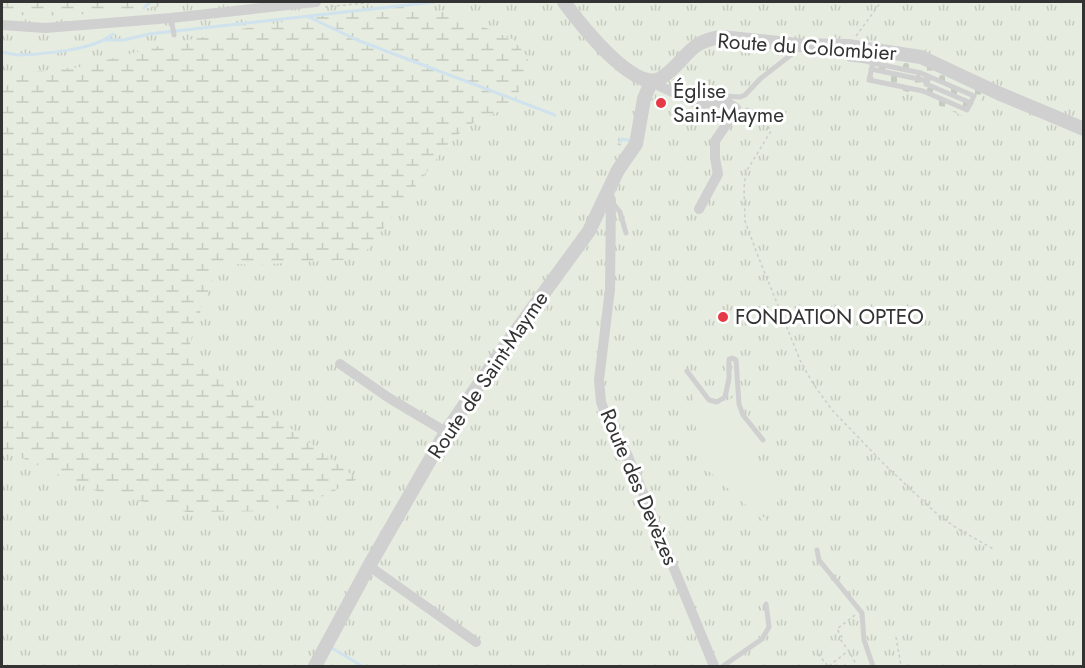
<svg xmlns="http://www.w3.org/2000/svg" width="1085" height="668" viewBox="0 0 1085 668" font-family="Jost,sans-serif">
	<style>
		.grass { fill: url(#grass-tufts) }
		.wetland { fill: url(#wetland-marsh) }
		.cemetery { fill: url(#cemetery-stones) }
		.green { fill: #e6ecdf }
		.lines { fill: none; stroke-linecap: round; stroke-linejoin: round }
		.stream { stroke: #cfe2ee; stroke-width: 3 }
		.path { stroke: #cdcdcd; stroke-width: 1.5; stroke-dasharray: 3 3; stroke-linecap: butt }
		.service { stroke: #d0d0d0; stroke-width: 5 }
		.minor { stroke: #d0d0d0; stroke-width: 10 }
		.tertiary { stroke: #d0d0d0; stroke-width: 14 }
		.poi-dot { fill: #e63946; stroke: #fff; stroke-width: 2 }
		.labels { text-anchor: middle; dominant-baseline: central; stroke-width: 6; stroke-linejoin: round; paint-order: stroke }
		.street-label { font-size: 21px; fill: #333; stroke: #fff }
		.poi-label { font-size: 21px; fill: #333; stroke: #fff; text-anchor: start }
	</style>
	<defs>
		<pattern id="grass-tufts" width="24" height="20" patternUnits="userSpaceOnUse" patternTransform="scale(1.5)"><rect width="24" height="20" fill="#e6ecdf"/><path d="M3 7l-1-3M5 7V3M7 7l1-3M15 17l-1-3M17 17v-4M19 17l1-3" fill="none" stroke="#c6cbc0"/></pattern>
		<pattern id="wetland-marsh" width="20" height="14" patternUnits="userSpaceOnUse" patternTransform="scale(1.5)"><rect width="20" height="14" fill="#e6ecdf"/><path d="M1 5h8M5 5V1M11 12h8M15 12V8" fill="none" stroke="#c6cbc0"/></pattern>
		<pattern id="cemetery-stones" width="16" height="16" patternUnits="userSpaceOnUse" patternTransform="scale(1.5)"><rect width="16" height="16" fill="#e6ecdf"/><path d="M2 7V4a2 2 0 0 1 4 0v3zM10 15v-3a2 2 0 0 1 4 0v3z" fill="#c6cbc0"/></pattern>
	</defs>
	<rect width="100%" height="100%" fill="#fff"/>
	<path class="grass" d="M2 2H1083V666H2Z"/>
	<path class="wetland" d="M2 2H200C134 9 68 20 2 14Z
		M399 5 454 14 512 39 528 57V75L511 106 473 123 451 140 360 259 250 265 219 262 193 331 189 350 357 479 324 496 269 511 187 512 93 490 2 449V75L80 67 159 46 241 29 319 16Z"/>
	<path class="cemetery" d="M868 53 926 65 985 92 970 119 908 92 860 80Z"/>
	<path class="green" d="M717 113 726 116 692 155 687 150Z
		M691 383 709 403 718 405 734 397 742 417 756 436 750 462 780 497 771 513 762 505 757 512 767 520 764 521 757 515 702 465 699 456Z"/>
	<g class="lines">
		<path class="stream" d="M144 8 150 2
			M309 17 357 40 555 115
			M106 40H124L149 34 434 2
			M2 52C8 53 14 55 20 55 45 54 94 50 113 34
			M620 142 622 139 632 141
			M330 647 362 666"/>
		<path class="path" d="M325 7 376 2
			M856 36 881 2
			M746 108 758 112 771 131 746 172 744 188 745 221 758 256 800 360 812 382 832 410 885 465 937 514 955 527 995 550
			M702 119 712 120
			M619 138 618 144 621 145
			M855 615 837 629 842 637 840 639 849 651 857 666
			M896 637 901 666
			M818 654 828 666
			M829 666 848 651
			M843 666 845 665 846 666"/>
		<path class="service" d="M171 18 174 35
			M848 47 849 59 866 61 873 63
			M873 63 921 73 974 96 967 110 923 91 869 80Z
			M871 69 928 81
			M926 84 971 103
			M716 99 724 96 740 97 745 95 760 79 796 51 797 47
			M693 114 698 104
			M612 202 620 212 626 233
			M687 371 709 400 717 402 725 397 729 378V359L732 358 736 360 739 404 743 415 763 440
			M817 550 819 560 862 613 864 640 873 666
			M723 666 762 639 769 627 766 604"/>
		<path class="minor" d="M2 25 45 28 171 18 316 2
			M651 82 698 104C711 104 725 99 736 108L735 112 715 141V158L718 174 699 209
			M608 193 611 200 610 289 599 380 601 402 609 424 627 454 714 666
			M340 364 389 398 446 432
			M369 566 476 642"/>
		<path class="tertiary" d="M564 2C578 21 635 95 661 78 686 63 686 41 722 37L798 45 848 46 921 57 998 93 1084 129
			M315 666 369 566 446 432 506 345 589 231 618 170 636 144 644 99 651 82"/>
	</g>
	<g class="poi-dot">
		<circle cx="661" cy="103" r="6"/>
		<circle cx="723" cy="317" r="6"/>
	</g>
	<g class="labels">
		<g class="street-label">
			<text transform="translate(807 47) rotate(4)">Route du Colombier</text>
			<text transform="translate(488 375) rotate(-56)">Route de Saint-Mayme</text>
			<text transform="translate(639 487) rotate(67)">Route des Devèzes</text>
		</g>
		<g class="poi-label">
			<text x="673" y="91">Église<tspan x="673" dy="24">Saint-Mayme</tspan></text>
			<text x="735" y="317">FONDATION OPTEO</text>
		</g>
	</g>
	<rect width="1085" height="668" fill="none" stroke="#333333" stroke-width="6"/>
</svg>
